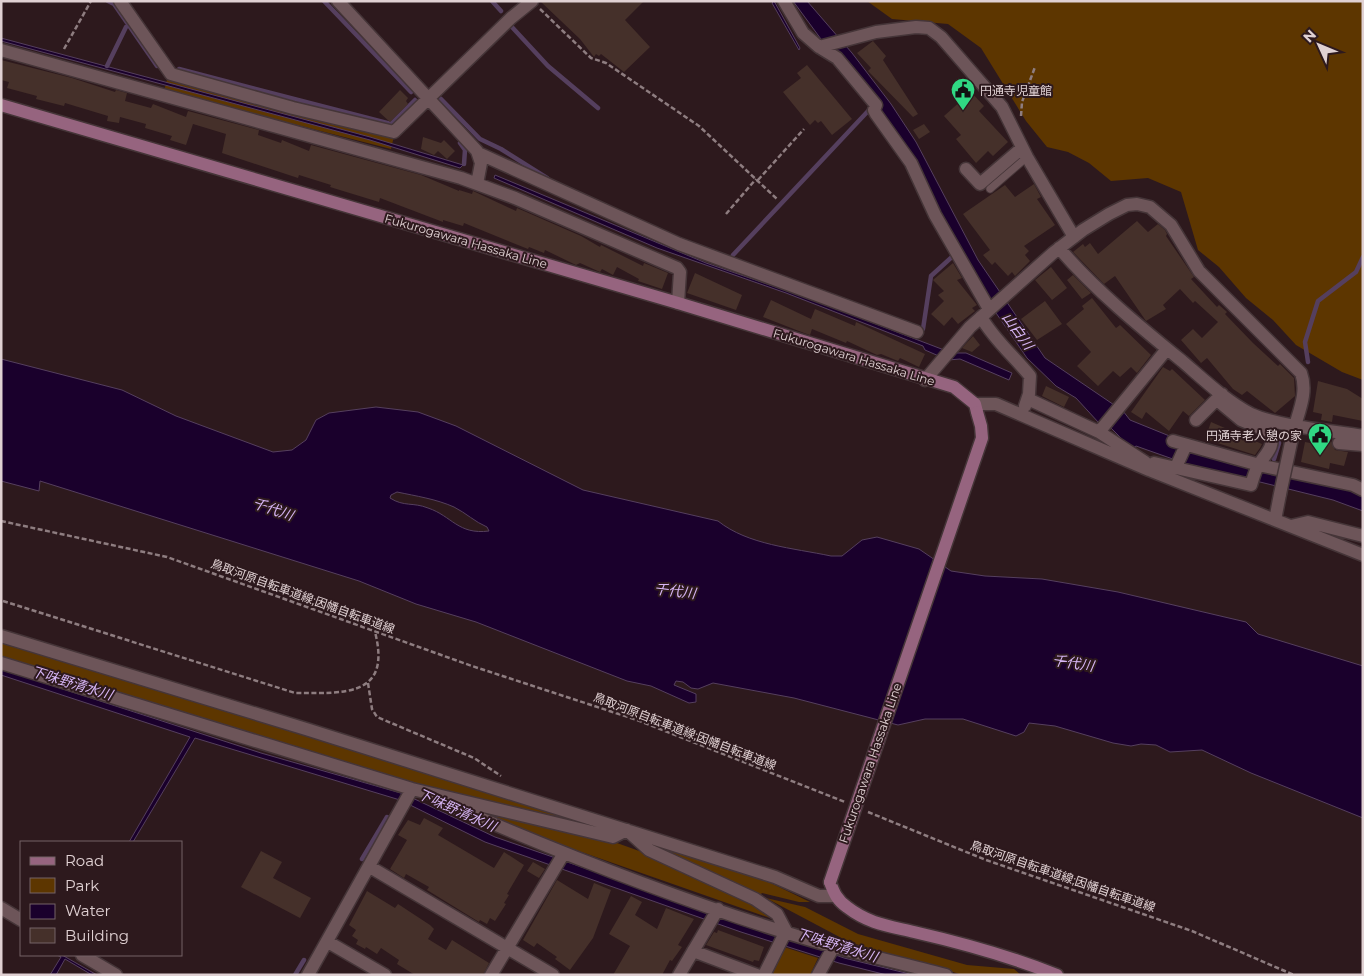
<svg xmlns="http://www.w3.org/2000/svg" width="1364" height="976" viewBox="0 0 1364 976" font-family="Montserrat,'Noto Sans JP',sans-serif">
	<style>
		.green { fill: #5d3600 }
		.water { fill: #1a002c; stroke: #553f5e; fill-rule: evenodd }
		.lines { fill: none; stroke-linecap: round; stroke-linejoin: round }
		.stream { stroke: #553f5e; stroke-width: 4.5 }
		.building { fill: #45302a }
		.service-casing { stroke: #453538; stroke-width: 9 }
		.minor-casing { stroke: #453538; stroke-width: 15 }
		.secondary-casing { stroke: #453538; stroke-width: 15 }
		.path { stroke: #8e7d80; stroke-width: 2.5; stroke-dasharray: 5 2.5; stroke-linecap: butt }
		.service { stroke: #6d5559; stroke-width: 7 }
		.minor { stroke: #6d5559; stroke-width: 12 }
		.secondary { stroke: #96647f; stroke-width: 12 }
		.minor-bridge-casing { stroke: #453538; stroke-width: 15; stroke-linecap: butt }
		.secondary-bridge-casing { stroke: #453538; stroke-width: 15; stroke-linecap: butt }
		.minor-bridge { stroke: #6d5559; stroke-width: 12 }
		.secondary-bridge { stroke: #96647f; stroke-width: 12 }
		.labels { text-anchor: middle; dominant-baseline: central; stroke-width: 4; stroke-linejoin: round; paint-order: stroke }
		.poi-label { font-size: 12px; fill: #e0d1d3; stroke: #2d191d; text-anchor: start }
		.street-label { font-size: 12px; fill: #e0d1d3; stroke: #2d191d }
		.water-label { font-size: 14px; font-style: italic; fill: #d6b5f5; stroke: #2d191d }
	</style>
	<rect width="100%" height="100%" fill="#2d191d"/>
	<path class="green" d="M867 1H1363V380L1342 372 1296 345 1273 320 1246 298 1219 267 1198 250 1181 192 1148 178 1111 181 1089 163 1068 152 1047 147 1026 121 981 48 948 24 892 19Z
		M168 76 394 136 391 149 164 91Z
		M1 639 613 831 463 799 1 656Z
		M473 811 617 843 642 852 770 914V918L499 823Z
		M647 843 754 875 810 902H799L762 893 759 896Z
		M766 898 805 907 858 934 967 965 1014 969 1021 975H963L869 948 849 942Z
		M784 947 818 958 810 975H775L771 971Z"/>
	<path class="water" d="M774 1 800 48 799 50 772 3Z
		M793 1H807L852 53 891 104 916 142 978 260 1045 358 1123 411 1130 420 1172 437 1169 445 1231 464 1351 491 1363 497V511L1333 500 1187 464 1136 446 1132 449 1110 427 1099 423 1076 398 1056 386 1027 358 983 294 918 171Z
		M1 38 370 137 463 165 460 168 370 140 1 41Z
		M495 175 706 263 808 298 952 353H966L1012 373 1009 380 960 359 948 360 925 350 923 346 786 293 657 248 494 178Z
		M1 359 122 390 176 416 273 452 292 450 306 440 316 420 329 413 376 407 418 412 456 426 583 490 718 521C748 545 793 548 831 556H842L862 540 877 537 919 549 951 571 985 576 1042 579 1118 592 1246 622 1258 634 1363 666V818L1251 773 1202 750 1170 752 1156 745 1141 744 1131 746 1113 743 1055 726 1029 723 1024 732 1016 736 963 719H925L898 725 794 698 713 683 698 689 691 688 683 682 676 681 674 685 696 694V702L689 703 651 686 627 681 476 622 416 604 359 581 40 481 39 491 1 481ZM397 492C416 496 436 499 454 507 466 513 475 522 487 527L489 531C458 535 452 516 428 508 413 502 404 507 390 498L391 495Z
		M1 669 261 753 404 794 495 837 844 958 914 975H887L839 963 741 932 485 842 400 800 195 738 133 842H129L190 737 1 675Z
		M57 955H62L97 975H92L65 959 56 975H50L61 957Z"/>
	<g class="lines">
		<path class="stream" d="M108 1 114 4 157 66
			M324 1 411 92
			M492 1 501 11
			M511 26 548 66 598 108
			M107 66 126 27
			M179 69 391 124 415 100
			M441 99 480 139 501 149 547 178
			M460 143 465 150 464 164
			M733 255 869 110
			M923 329 931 276 954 255
			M1308 362 1305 342 1318 301 1356 272 1363 257
			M1274 459 1279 443
			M362 859 387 817
			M295 975 304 960"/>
	</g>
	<path class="building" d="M540 1H644L625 20 650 47 624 72 601 54 599 56 596 54 594 57 580 39Z
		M873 41 886 56 883 60 918 114 913 117 868 71 871 68 857 53Z
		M1 60 72 78 115 92 116 90 127 93 125 101 151 108 153 104 186 117 188 111 259 130 258 135 281 143 282 140 309 151 311 145 421 175 459 191V190L472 194 473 191 516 211 517 208 581 236 600 247 601 245 643 266 644 263 668 273 662 289 638 281 639 279 617 267 613 275 602 269 600 272 580 263 576 265 545 250 544 253 529 247 528 249 464 223 463 226 443 220V222L380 198 379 202 330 187 331 185 299 175 298 178 222 153 226 134 193 124 186 145 170 140 172 136 145 128 146 124 120 117 119 123 107 121 108 116 65 103 64 106 36 99 37 96 7 88 9 82 1 80Z
		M807 65 852 119 832 135 821 121 818 123 815 120 810 125 783 92 801 78 797 73Z
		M400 90 408 98 406 101 408 104 390 122 379 112Z
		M971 92 984 106 979 111 1008 142 993 156 988 151 976 163 956 139 961 135 944 116Z
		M924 124 930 132 919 139 913 130Z
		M423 137 441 143 444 140 455 151 447 159 438 151 434 155 421 149Z
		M1034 184 1041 197 1037 199 1055 225 1024 246 1029 251 1025 255 1030 261 1015 276 1012 272 1008 276 995 262 992 265 983 255 990 250 963 214 1005 185 1015 197Z
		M1137 221 1148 232 1158 224 1165 230 1167 234 1166 236 1194 277 1191 279 1217 307 1219 305 1227 312 1225 314 1253 343 1278 366 1280 364 1294 378 1295 396 1275 413 1247 391 1242 395 1233 389 1207 358 1201 363 1181 340 1193 329 1202 338 1218 322 1195 301 1193 303 1180 289 1163 305 1166 309 1146 321 1115 276 1104 284 1073 252 1083 244 1085 247 1090 243 1098 254Z
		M953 263 962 278 957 280 977 305 972 308 975 311 958 324 952 317 944 326 931 314 944 301 938 295 944 291 933 280Z
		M1051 267 1067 288 1052 300 1035 280Z
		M695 273 742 295 736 310 687 293Z
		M1073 275 1091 293 1082 299 1067 280Z
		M1092 298 1116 328 1120 325 1151 355 1137 373 1131 367 1120 377 1113 371 1098 386 1077 366 1091 352 1066 324 1084 309 1082 306Z
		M771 300 811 319 815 309 855 326 856 322 925 354 919 367 900 358 898 361 881 354 877 355 847 341 846 343 812 329 810 335 804 333 763 317Z
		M1045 301 1062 324 1037 340 1021 319Z
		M973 336 980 345 972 352 962 348Z
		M1163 367 1170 371 1172 369 1205 400 1189 416 1183 411 1169 431 1146 412 1142 419 1131 412Z
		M1318 381 1347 389 1363 399V421L1333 415 1332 422 1321 420 1322 414 1313 412Z
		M1046 386 1069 397 1064 407 1042 396Z
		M1211 422 1262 444 1260 448 1255 455 1205 439Z
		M1322 440 1331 441 1335 450 1348 452 1344 466 1330 463 1329 469 1301 462 1305 442 1321 445Z
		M424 818 443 828 438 835 494 868 504 852 524 865 507 894 509 895 504 903 506 904 495 921 490 918 487 924 480 920 479 922 427 890 429 887 406 874 404 878 390 869 407 840 398 835 408 820 420 825Z
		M261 851 282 862 273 878 311 898 300 918 241 887Z
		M533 862 545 869 539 878 527 871Z
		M557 880 588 899 594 883 611 890 593 938 570 970 555 959 557 957 537 943 534 947 523 940Z
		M367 891 395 908 398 904 430 925 434 929 428 939 446 950 452 940 489 963 483 975H415L397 964 399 960 381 948 377 954 366 947 365 949 356 944 358 940 352 936 356 930 349 925Z
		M631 896 642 902 635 915 657 929 666 908 694 919 678 945 682 947 672 961 670 960 662 975H613L630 946 609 934Z
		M718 930 764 947 759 961 754 960 753 962 706 945 714 932 717 933Z"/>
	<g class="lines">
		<defs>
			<path id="service" d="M990 189 1027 157"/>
			<path id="minor" d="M120 1 171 74 293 108 394 132 511 18 532 1
				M338 1 477 151 481 163 477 184
				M784 1 803 33 819 47 876 32 916 27 929 28 941 37 1002 107 1027 157 1074 237
				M819 47 837 58 876 105 874 110 876 114 911 163 935 215 989 309
				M1 50 461 178 515 198 677 268 680 272 678 303
				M478 153 679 244 917 332
				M966 169 980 184 1022 148
				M1059 248C1095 290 1139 326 1182 361 1203 379 1226 401 1251 414 1276 426 1334 431 1363 436
				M981 317C995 341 1013 355 1030 376L1029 394 1025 406
				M925 380 970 327 1053 253 1083 230 1109 214 1127 205 1137 204 1150 207 1171 225 1199 271 1301 373C1309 395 1296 416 1292 438
				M1028 399 1099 432 1167 349
				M975 404H996L1149 470 1363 555
				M1196 420 1222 394
				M1099 432 1145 462 1146 466
				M1173 441 1263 466 1353 485 1363 490
				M1339 443 1363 445
				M1176 467 1186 445
				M1149 470 1154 463 1251 485C1253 479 1255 471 1258 466 1265 454 1276 447 1270 432L1241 420 1217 400
				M1275 520 1280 494
				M1291 526 1308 522 1363 536
				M1 636 306 729 775 877 819 896H835
				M1 663 412 789 613 837 627 830
				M454 807C577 860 706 911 835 947 872 957 909 965 946 975
				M629 832 649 850 755 899 777 914 786 931 764 975
				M370 867 553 975
				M1 908 21 920
				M328 942 385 975
				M693 951 757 975
				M82 955 116 975
				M308 975 412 789
				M491 975 564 853
				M679 975 718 909
				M818 975 834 946"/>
			<path id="secondary" d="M1 105 678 303 954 387 975 404 977 412
				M830 882C834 893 837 900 847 907 869 924 889 926 914 932 962 943 1012 957 1057 975"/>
		</defs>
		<use href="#service" class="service-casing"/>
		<use href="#minor" class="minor-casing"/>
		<use href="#secondary" class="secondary-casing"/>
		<path class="path" d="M540 9 591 58 606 63 699 126 777 199
			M64 49 91 1
			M1021 116 1022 102 1035 67
			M758 180 804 129
			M726 214 756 179
			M1 521 167 557 472 666 637 720 845 802
			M3 601 295 693C343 693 392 698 375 632
			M368 683 372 709 377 717 474 758 501 776
			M868 812 986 860 1192 931 1294 975"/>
		<use href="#service" class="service"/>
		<use href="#minor" class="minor"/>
		<use href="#secondary" class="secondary"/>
		<defs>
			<path id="minor-bridge" d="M1280 494 1292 438"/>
			<path id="secondary-bridge" d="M830 882 982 438 981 426 977 412"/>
		</defs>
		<use href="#minor-bridge" class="minor-bridge-casing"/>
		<use href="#secondary-bridge" class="secondary-bridge-casing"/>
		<use href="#minor-bridge" class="minor-bridge"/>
		<use href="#secondary-bridge" class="secondary-bridge"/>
	</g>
	<defs>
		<symbol id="civic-pin" viewBox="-11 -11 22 30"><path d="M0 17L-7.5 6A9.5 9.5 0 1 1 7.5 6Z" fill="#30d883" stroke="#2d191d"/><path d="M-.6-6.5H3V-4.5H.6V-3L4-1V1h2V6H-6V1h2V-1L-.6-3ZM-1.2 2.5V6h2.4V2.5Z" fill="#111"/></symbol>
	</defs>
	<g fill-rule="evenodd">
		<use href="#civic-pin" x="949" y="76" width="28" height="38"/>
		<use href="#civic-pin" x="1306" y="421" width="28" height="38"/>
	</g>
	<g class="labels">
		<g class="poi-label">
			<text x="980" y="90">円通寺児童館</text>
			<text x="1302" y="435" text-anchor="end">円通寺老人憩の家</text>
		</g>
		<g class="street-label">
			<text transform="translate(466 241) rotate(16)">Fukurogawara Hassaka Line</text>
			<text transform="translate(854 357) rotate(17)">Fukurogawara Hassaka Line</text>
			<text transform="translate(303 596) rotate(20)">鳥取河原自転車道線;因幡自転車道線</text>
			<text transform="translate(685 731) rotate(21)">鳥取河原自転車道線;因幡自転車道線</text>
			<text transform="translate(870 763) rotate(-71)">Fukurogawara Hassaka Line</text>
			<text transform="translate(1063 876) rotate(19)">鳥取河原自転車道線;因幡自転車道線</text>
		</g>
		<g class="water-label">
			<text transform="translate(1018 331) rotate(54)">山白川</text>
			<text transform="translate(273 509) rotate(19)">千代川</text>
			<text transform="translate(675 591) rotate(7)">千代川</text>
			<text transform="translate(1073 663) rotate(9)">千代川</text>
			<text transform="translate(72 683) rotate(17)">下味野清水川</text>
			<text transform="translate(457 810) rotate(24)">下味野清水川</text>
			<text transform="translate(837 945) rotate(17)">下味野清水川</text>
		</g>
	</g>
	<rect width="1364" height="976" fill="none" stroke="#e0d1d3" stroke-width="5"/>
	<rect x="20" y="841" width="162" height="115" fill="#2d191d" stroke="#756366"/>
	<rect x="30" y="857" width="25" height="8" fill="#96647f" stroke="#756366"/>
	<text x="65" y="866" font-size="15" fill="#e0d1d3">Road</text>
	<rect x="30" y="878" width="25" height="15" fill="#5d3600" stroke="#756366"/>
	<text x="65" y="891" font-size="15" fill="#e0d1d3">Park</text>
	<rect x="30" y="904" width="25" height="15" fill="#1a002c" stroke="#756366"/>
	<text x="65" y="916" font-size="15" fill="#e0d1d3">Water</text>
	<rect x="30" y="928" width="25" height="15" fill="#45302a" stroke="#756366"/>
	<text x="65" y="941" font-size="15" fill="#e0d1d3">Building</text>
	<g transform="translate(1319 45) rotate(314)" stroke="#2d191d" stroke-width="4" paint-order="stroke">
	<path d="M0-4L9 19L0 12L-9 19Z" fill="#e0d1d3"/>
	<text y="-8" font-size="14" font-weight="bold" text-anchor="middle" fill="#e0d1d3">N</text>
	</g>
</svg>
